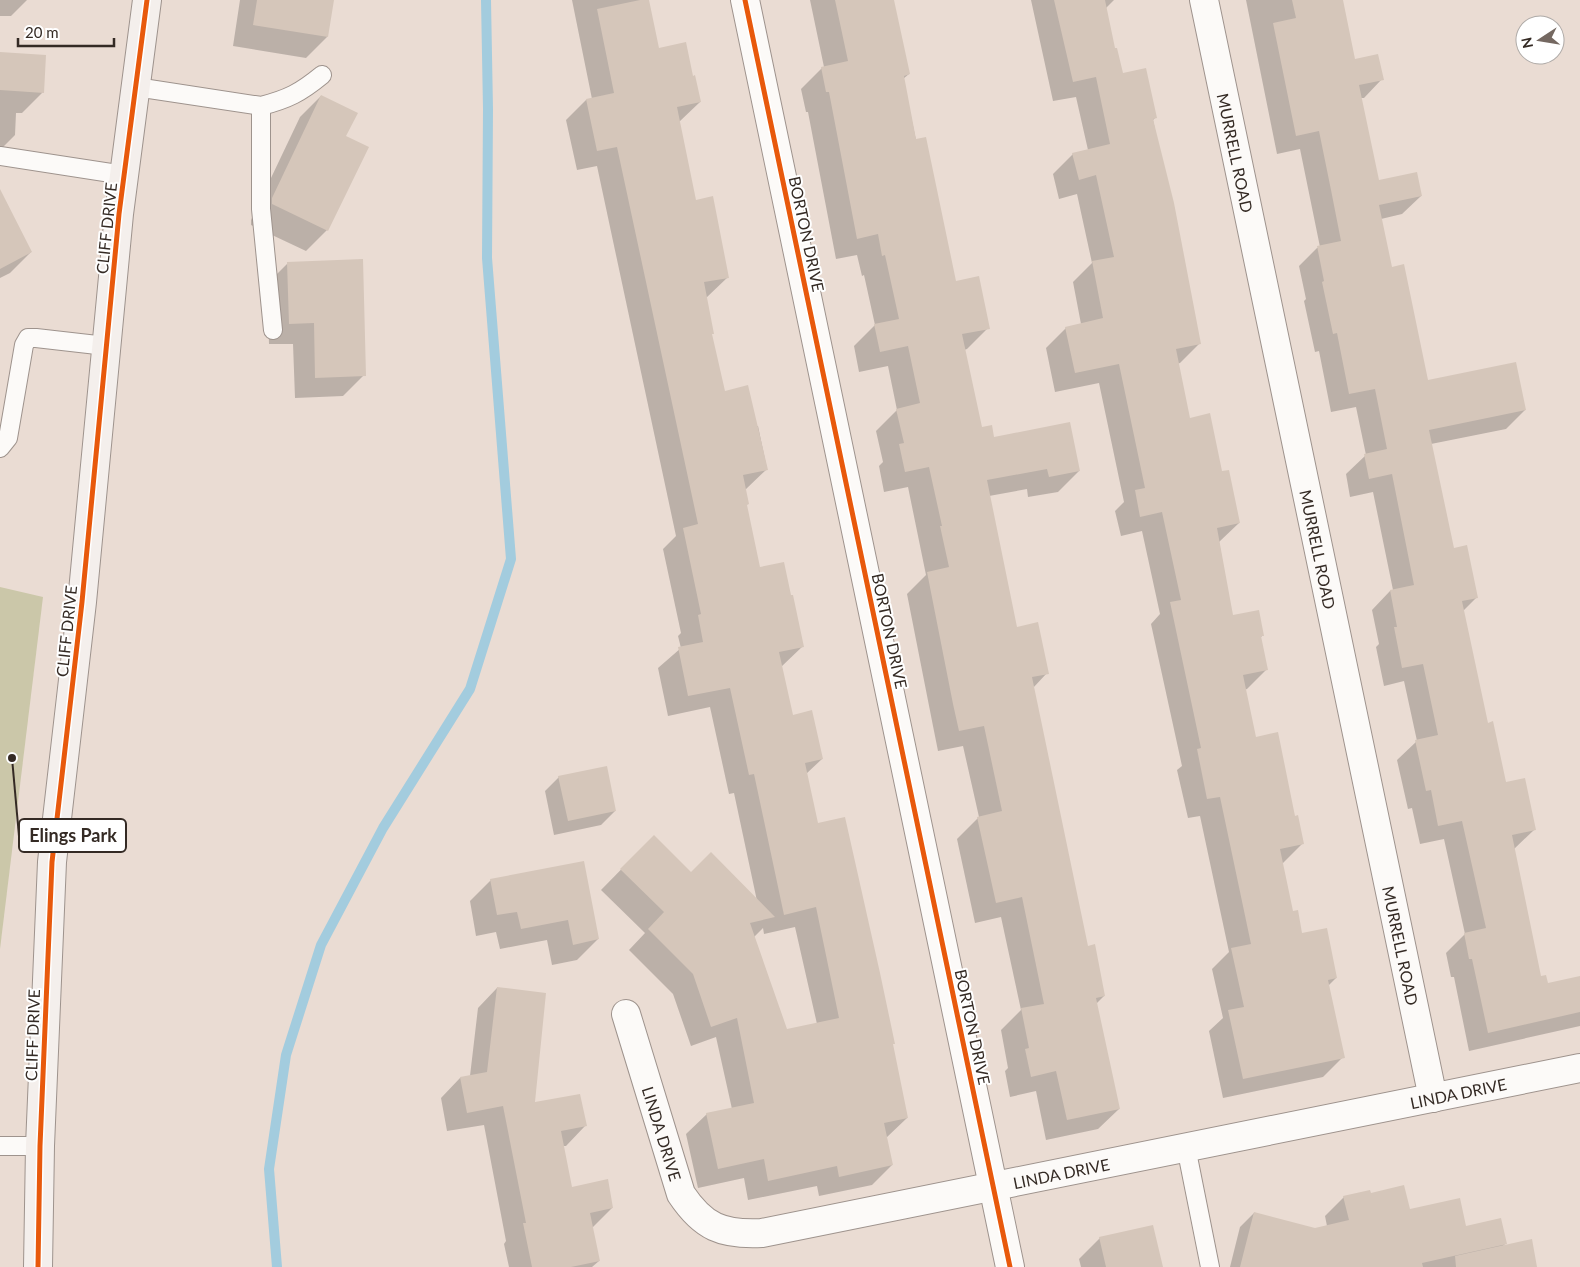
<svg xmlns="http://www.w3.org/2000/svg" width="1580" height="1267" viewBox="0 0 1580 1267" font-family="Lato,sans-serif">
	<style>
		.green { fill: #cbc7a9 }
		.shadow { fill: #0003; fill-rule: evenodd }
		.lines { fill: none; stroke-linecap: round; stroke-linejoin: round }
		.stream { stroke: #a3ccde; stroke-width: 10 }
		.building { fill: #d5c6ba }
		.service-casing { stroke: #9e938d; stroke-width: 20 }
		.minor-casing { stroke: #9e938d; stroke-width: 30 }
		.secondary-casing { stroke: #9e938d; stroke-width: 30 }
		.service { stroke: #fcfaf8; stroke-width: 18 }
		.minor { stroke: #fcfaf8; stroke-width: 28 }
		.secondary { stroke: #f4efec; stroke-width: 28 }
		.cycleway-casing { stroke: #fff; stroke-width: 8 }
		.cycleway { stroke: #e8590c; stroke-width: 5 }
		.labels { text-anchor: middle; dominant-baseline: central; stroke-width: 4; stroke-linejoin: round; paint-order: stroke }
		.street-label { font-size: 16px; fill: #342a24; stroke: #fff }
		.leader { fill: none; stroke: #342a24; stroke-width: 2 }
		.callout-dot { fill: #342a24; stroke: #fff; stroke-width: 2 }
		.callout { fill: #fff; stroke: #342a24; stroke-width: 2 }
		.callout-label { font-size: 18px; text-anchor: middle; font-weight: bold; fill: #342a24 }
	</style>
	<rect width="100%" height="100%" fill="#eadcd3"/>
	<path class="green" d="M0 587 43 597 0 949Z"/>
	<path class="shadow" d="M0 0H27L11 16H0Z
		M240 0H333L327 37 306 58 233 46Z
		M572 0H648L658 49 692 77 700 102 679 122 695 201 728 277 706 298 711 335 724 392 756 426H758L767 469 745 490 746 506 759 569 803 646 781 667 792 716 822 759 806 774 817 824 892 1045 907 1118 886 1138 892 1165 872 1185 819 1196 817 1186 748 1200 744 1178 698 1188 686 1134 707 1114 732 1109 716 1037 691 1046 673 994 629 950 645 933 601 890 654 836 691 874 757 901 734 793 729 794 710 707 668 716 658 668 681 648 678 636 681 633 663 549 676 536 597 166 577 170 566 120 586 100 592 99ZM795 927 817 1024 786 1030 754 937 763 928 764 934Z
		M810 0H888L909 74 903 79 916 140 955 282 988 328 967 349 964 350 981 428 993 438 1079 471 1058 492 1028 497 1027 489 989 496 1016 628 1047 673 1033 688 1087 947 1104 996 1096 1004 1119 1109 1098 1129 1046 1140 1036 1091 1010 1097 1005 1071 1008 1068 1001 1030 1021 1010 1001 917 975 923 957 839 979 817 963 746 938 751 933 726 907 594 926 575 908 487 884 492 879 466 883 462 876 431 897 410 888 366 859 372 854 346 875 325 864 275 862 276 857 255 836 259 808 112H806L801 89 822 68 824 67Z
		M1031 0H1114L1106 8 1114 49 1122 75 1156 117 1153 120 1200 343 1180 363 1177 364 1189 419 1221 473 1239 523 1219 542 1232 616 1262 636 1260 638 1267 669 1247 689 1244 690 1255 738 1294 817 1302 844 1282 864 1292 913 1301 935 1336 978 1328 986 1343 1057 1323 1077 1223 1098 1209 1031 1223 1018 1212 969 1229 952 1200 816 1188 818 1177 770 1182 766 1151 624 1160 614 1142 531 1121 536 1115 511 1124 502 1099 383 1055 392 1046 348 1066 328 1081 324 1073 282 1092 263 1077 194 1059 199 1053 174 1073 154 1088 150 1076 97 1053 101Z
		M1246 0H1341L1354 60 1382 79 1364 98H1360L1378 181 1421 196 1402 214 1381 219 1391 268 1428 382 1525 410 1506 429 1431 444 1453 549 1477 597 1463 611 1487 724 1506 784 1534 830 1514 849 1540 977 1547 984 1580 977V1026L1469 1051 1454 977H1451L1446 953 1465 934 1444 839 1420 844 1412 808 1408 809 1397 760 1417 741 1404 681 1384 686 1376 647 1379 644 1372 610 1390 591 1393 590 1373 492 1350 497 1346 474 1366 455 1356 407 1331 412 1319 351 1315 352 1304 301 1306 299 1299 266 1317 248 1320 247 1300 149 1277 154Z
		M0 53 43 92 22 113H16L15 135 0 150Z
		M321 96 345 137 327 230 306 251 251 225V220L300 117Z
		M0 192 31 252 10 273 0 278Z
		M288 263 364 375 343 396 295 398 293 344H269L267 284Z
		M559 777 615 811 601 825 554 835 545 791Z
		M583 862 598 939 577 960 552 965 547 940 500 949 496 932 476 936 470 901 491 880Z
		M497 988 533 1104 585 1126 566 1146H563L571 1188 612 1208 592 1228 599 1261 592 1267H509L504 1244 506 1241 484 1125 447 1131 441 1098 460 1078 470 1076 478 1008Z
		M1370 1194 1409 1211 1465 1227 1506 1243 1502 1247 1536 1267H1230L1240 1227 1254 1213 1315 1229 1327 1226 1325 1216 1344 1197Z
		M1100 1238 1162 1267H1081L1079 1259Z"/>
	<g class="lines">
		<path class="stream" d="M277 1267 269 1169 286 1055 321 945 383 828 470 689 511 559 487 258 488 109 486 0"/>
	</g>
	<path class="building" d="M257 0H334L328 37 253 25Z
		M640 0H649L659 48 686 42 693 76 695 75 701 102 677 107 696 200 713 196 729 278 704 282 714 334H712L725 391 748 385 768 470 743 475 749 504 747 505 760 567 784 562 791 595H793L804 647 779 652 793 715 812 710 823 759 805 763 818 823 845 817 880 973 895 1044H893L908 1118 884 1123 893 1165 839 1177 837 1166 768 1181 764 1159 718 1169 706 1113 754 1103 737 1018 711 1027 693 974 648 929 664 912 620 869 654 835 691 872 711 852 775 917 750 923 787 1029 839 1018 816 907 784 915 754 774 749 775 730 688 688 696 678 647 703 642 698 615 701 614 683 528 698 524 617 147 597 151 586 99 614 93 597 9Z
		M835 0H894L910 74 904 76 916 139 926 137 956 281 979 276 990 329 962 334 982 427 992 425 994 437 1070 422 1080 471 1049 477 1047 469 987 480 1017 627 1038 622 1049 674 1032 677 1088 946 1095 944 1105 996 1096 998 1120 1109 1067 1120 1056 1071 1031 1077 1025 1049 1029 1048 1021 1008 1044 1004 1022 897 996 903 977 817 1002 811 984 726 959 731 953 704 927 572 949 567 940 526H942L929 467 905 472 899 444 904 443 896 409 920 403 908 346 880 352 874 324 899 319 885 255 882 256 878 234 857 239 829 92H826L821 67 848 61Z
		M1054 0H1105L1115 48H1117L1123 73 1146 68 1157 118 1153 119 1174 203 1201 344 1176 349 1190 418 1210 413 1222 471 1229 470 1240 523 1217 528 1233 615 1259 610 1264 636H1261L1268 670 1243 675 1256 737 1278 732 1295 816 1298 815 1304 844 1280 849 1293 911 1298 910 1302 933 1327 928 1337 978 1328 980 1345 1058 1243 1079 1228 1010 1244 1007 1231 948 1251 944 1220 797 1207 799 1197 749 1201 748 1170 602 1181 600 1162 512 1140 517 1135 490 1145 488 1119 364 1075 373 1065 327 1103 318 1092 261 1114 257 1096 175 1079 180 1072 153 1110 144 1096 77 1073 82Z
		M1292 0H1343L1355 59 1378 54 1384 80 1359 85 1379 180 1417 172 1422 196 1379 205 1392 267 1404 264 1428 380 1516 362 1526 410 1429 430 1454 548 1467 545 1478 598 1462 601 1488 723 1493 721 1506 782 1525 778 1536 830 1512 835 1541 976 1546 975 1548 983 1580 976V1012L1488 1033 1472 959H1469L1464 933 1486 928 1462 821 1438 826 1431 790 1426 791 1415 740 1438 735 1423 664 1402 668 1394 627H1397L1390 590 1414 585 1392 474 1369 479 1364 454 1387 449 1375 389 1349 394 1337 333 1333 334 1322 282 1324 281 1317 246 1341 241 1331 190 1319 131 1296 136 1273 23 1296 18Z
		M0 52 46 55 44 93 0 90Z
		M321 95 358 113 346 136 369 147 328 231 272 204V198Z
		M0 189 32 252 0 269Z
		M363 259 366 376 315 378 314 323 289 324 287 262Z
		M607 766 616 811 568 821 558 776Z
		M584 861 599 939 573 945 568 920 521 929 517 912 497 915 490 879Z
		M497 987 546 993 535 1102 580 1094 587 1126 561 1131 572 1187 608 1179 613 1208 590 1213 600 1261 571 1267H532L523 1223H526L503 1106 467 1113 460 1077 487 1072Z
		M1404 1185 1410 1209 1460 1198 1466 1226 1501 1218 1507 1244 1422 1263 1423 1267H1240L1254 1212 1315 1228 1349 1220 1343 1196 1370 1190 1371 1193Z
		M1153 1225 1163 1267H1106L1099 1237Z
		M1532 1239 1537 1267H1456L1455 1256Z"/>
	<g class="lines">
		<defs>
			<path id="service" d="M136 87 261 106V209L273 330
				M261 106C288 99 300 93 322 75
				M0 156 124 175
				M0 448 8 438 24 345 28 338H36L106 346
				M0 1146H40
				M1186 1147 1210 1267"/>
			<g id="minor">
				<path d="M745 0 1010 1267"/>
				<path id="s1" d="M1204 0 1433 1098"/>
				<path id="s2" d="M626 1014 681 1194C703 1227 722 1235 762 1233L1580 1068"/>
			</g>
			<path id="secondary" d="M38 1267 40 1146 52 862 82 602 119 214 147 0"/>
		</defs>
		<use href="#service" class="service-casing"/>
		<use href="#minor" class="minor-casing"/>
		<use href="#secondary" class="secondary-casing"/>
		<use href="#service" class="service"/>
		<use href="#minor" class="minor"/>
		<use href="#secondary" class="secondary"/>
		<defs>
			<path id="cycleway" d="M745 0 1010 1267
				M38 1267 40 1146 52 862 82 602 119 214 147 0"/>
		</defs>
		<use href="#cycleway" class="cycleway-casing"/>
		<use href="#cycleway" class="cycleway"/>
	</g>
	<g class="labels">
		<g class="street-label">
			<text stroke="none"><textPath href="#s1" startOffset="156">MURRELL ROAD</textPath></text>
			<text transform="translate(106 228) rotate(-84)">CLIFF DRIVE</text>
			<text transform="translate(807 234) rotate(78)">BORTON DRIVE</text>
			<text stroke="none"><textPath href="#s1" startOffset="561">MURRELL ROAD</textPath></text>
			<text transform="translate(66 631) rotate(-84)">CLIFF DRIVE</text>
			<text transform="translate(890 631) rotate(78)">BORTON DRIVE</text>
			<text stroke="none"><textPath href="#s1" startOffset="966">MURRELL ROAD</textPath></text>
			<text transform="translate(973 1027) rotate(78)">BORTON DRIVE</text>
			<text transform="translate(32 1035) rotate(-88)">CLIFF DRIVE</text>
			<text stroke="none"><textPath href="#s2" startOffset="994">LINDA DRIVE</textPath></text>
			<text stroke="none"><textPath href="#s2" startOffset="125">LINDA DRIVE</textPath></text>
			<text stroke="none"><textPath href="#s2" startOffset="589">LINDA DRIVE</textPath></text>
		</g>
	</g>
	<path class="leader" d="M12 758L19 836"/>
	<circle class="callout-dot" cx="12" cy="758" r="5"/>
	<rect class="callout" x="19" y="819" width="107" height="33" rx="5"/>
	<g class="callout-label">
		<text x="73" y="842">Elings Park</text>
	</g>
	<g transform="translate(1540 40) rotate(258)"><circle r="24" fill="#ffffff" stroke="#aeaaa7"/>
	<path d="M0-4L9 19L0 12L-9 19Z" fill="#746861"/>
	<text y="-8" font-size="14" font-weight="bold" text-anchor="middle" fill="#342a24">N</text>
	</g>
	<path d="M18 38v8h96v-8" fill="none" stroke="#342a24" stroke-width="2.5"/>
	<text x="25" y="38" font-size="15" fill="#342a24" stroke="#ffffff" stroke-width="4" paint-order="stroke">20 m</text>
</svg>
